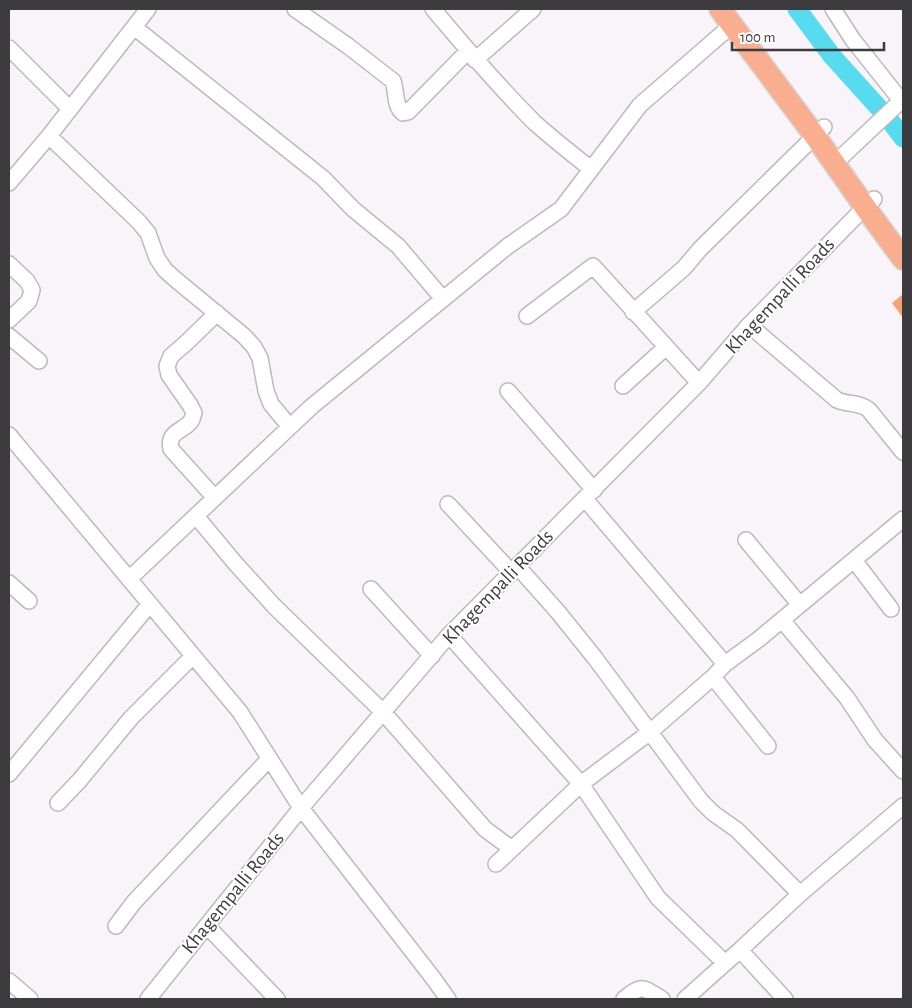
<svg xmlns="http://www.w3.org/2000/svg" width="912" height="1008" viewBox="0 0 912 1008" font-family="'Alegreya Sans',sans-serif">
	<style>
		.lines { fill: none; stroke-linecap: round; stroke-linejoin: round }
		.river { stroke: #57dcef; stroke-width: 19 }
		.building { fill: #f7a474 }
		.minor-casing { stroke: #bdb8bd; stroke-width: 18 }
		.highway-casing { stroke: #d4d4d4; stroke-width: 24 }
		.minor { stroke: #fff; stroke-width: 15 }
		.highway { stroke: #f9af8f; stroke-width: 21 }
		.labels { text-anchor: middle; dominant-baseline: central; stroke-width: 4; stroke-linejoin: round; paint-order: stroke }
		.street-label { font-size: 20px; fill: #3c3b3d; stroke: #fff }
	</style>
	<rect width="100%" height="100%" fill="#f8f4f9"/>
	<g class="lines">
		<path class="river" d="M797 9 832 56 888 118 903 138"/>
	</g>
	<path class="building" d="M903 294V318L892 303Z"/>
	<g class="lines">
		<defs>
			<path id="minor" d="M295 9 348 46 393 81C397 92 394 106 403 113L408 112 468 51
				M433 9C466 48 499 87 535 123 553 139 572 154 591 169
				M833 9 853 40 903 103
				M134 27 323 178 353 209 398 246 443 299
				M9 48 70 109
				M475 60 533 9
				M49 136 139 222 148 233 157 258 165 270 175 279 244 336 254 347 260 358 266 391 271 404 290 427
				M835 163 903 99
				M9 183 49 136 134 27 148 9
				M9 264 27 281 32 290 29 301 9 320
				M633 312 684 268 700 249 824 127
				M527 316 593 266 699 383
				M749 325 837 400C848 405 860 402 869 410L903 452
				M9 336 39 361
				M623 386 666 347
				M508 391 594 490
				M9 435 240 712 301 808 433 978 448 999
				M215 498 171 449C167 431 183 432 191 421 193 418 193 415 194 413L190 405 169 375 167 366 171 356 185 344 217 313
				M585 499 725 664
				M448 504 512 573
				M196 516 235 563 274 606 383 712 485 829 512 849
				M746 540 800 605
				M854 560 891 609
				M518 567 558 612 595 658 701 801 713 813 737 830 800 894
				M129 579 311 407 508 246 561 209 640 105 732 25
				M9 583 29 601
				M371 589 432 656
				M782 620 847 698 875 740 903 771
				M449 635 581 784 658 898 725 963
				M713 677 768 746
				M9 774 150 604
				M58 803 79 781 131 718 193 656
				M496 864 512 849 581 784 650 732 713 677 725 664 759 639 903 519
				M116 926 134 902 269 759
				M207 926 277 999
				M740 950 785 999
				M9 981 30 999
				M148 999 301 808 449 635 699 383 749 325 865 207 874 199
				M624 999C643 983 643 988 662 999
				M685 999 740 950 800 894 903 806"/>
			<path id="highway" d="M720 9 815 136 865 207 903 259"/>
		</defs>
		<use href="#minor" class="minor-casing"/>
		<use href="#highway" class="highway-casing"/>
		<use href="#minor" class="minor"/>
		<use href="#highway" class="highway"/>
	</g>
	<g class="labels">
		<g class="street-label">
			<text transform="translate(780 296) rotate(-47)">Khagempalli Roads</text>
			<text transform="translate(498 587) rotate(-46)">Khagempalli Roads</text>
			<text transform="translate(233 893) rotate(-51)">Khagempalli Roads</text>
		</g>
	</g>
	<rect width="912" height="1008" fill="none" stroke="#3c3b3d" stroke-width="20"/>
	<path d="M732 42v8h152v-8" fill="none" stroke="#3c3b3d" stroke-width="2.5"/>
	<text x="740" y="42" font-size="15" fill="#3c3b3d" stroke="#ffffff" stroke-width="4" paint-order="stroke">100 m</text>
</svg>
